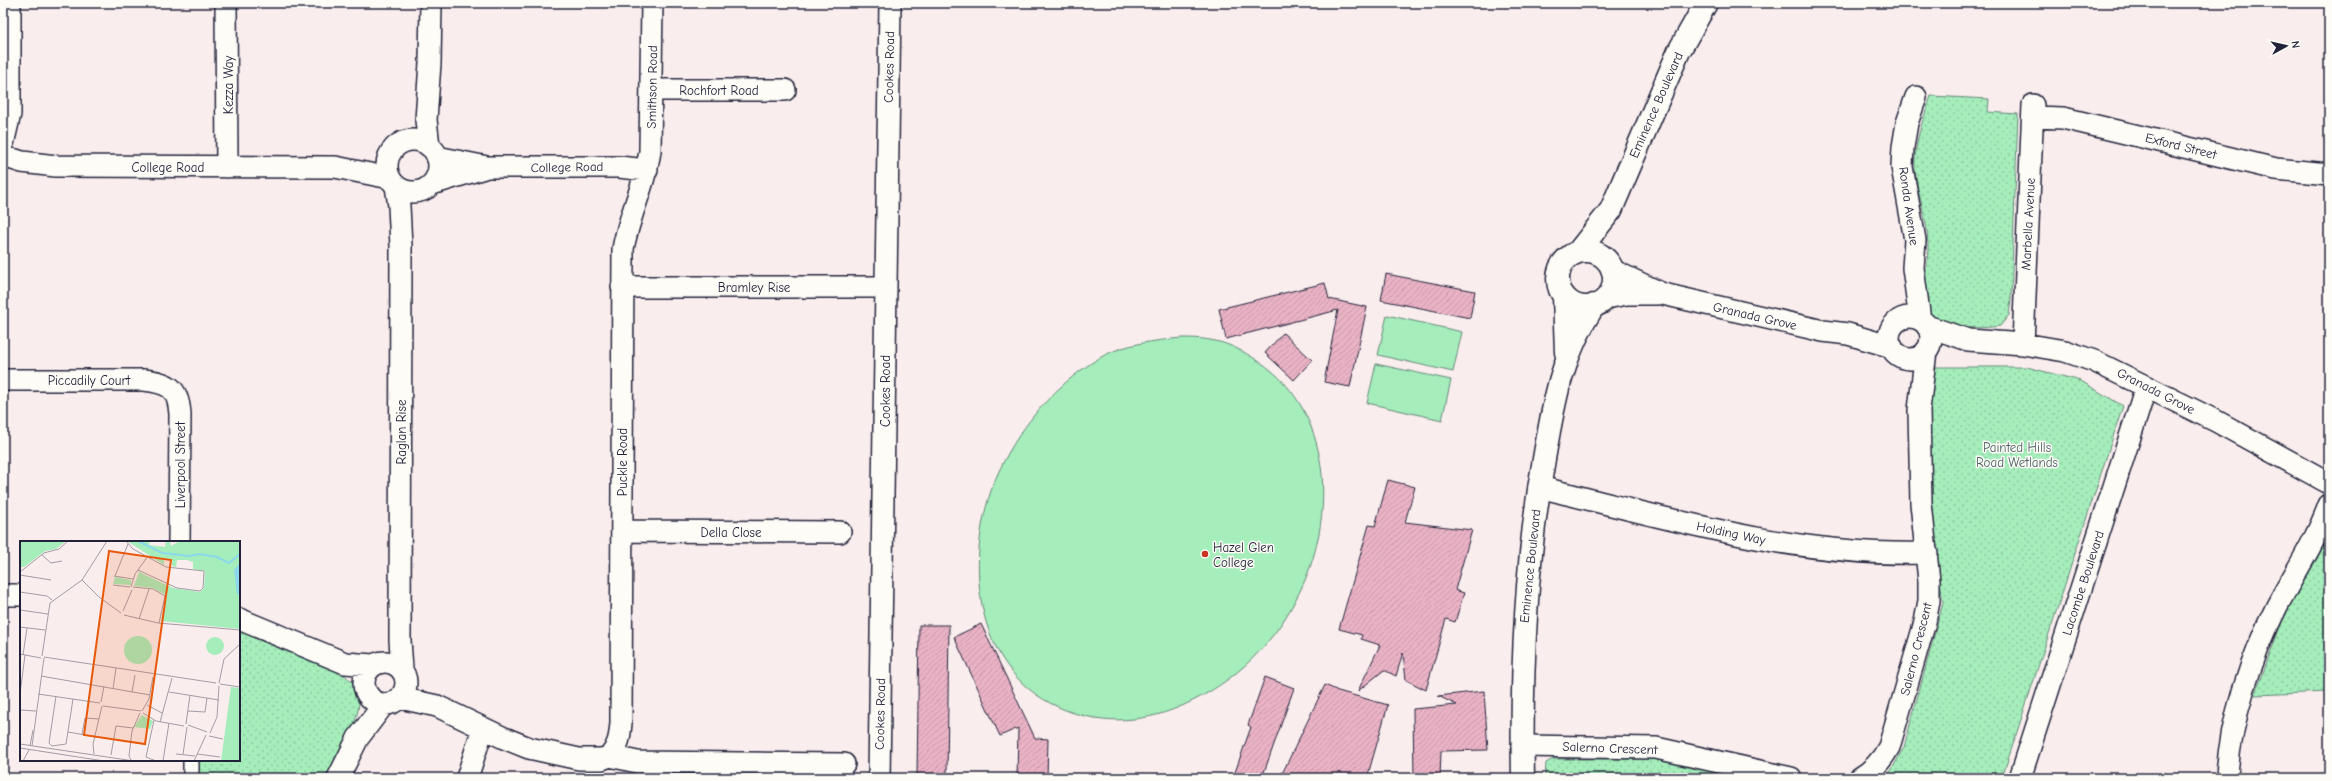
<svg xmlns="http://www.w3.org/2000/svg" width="2332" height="781" viewBox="0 0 2332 781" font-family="'Comic Neue',sans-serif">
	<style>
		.park { fill: url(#park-dots); stroke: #64887a }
		.pitch { fill: #a5edba; stroke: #64887a }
		.building { fill: url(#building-hatch); stroke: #22223b }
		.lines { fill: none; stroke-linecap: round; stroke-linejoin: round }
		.pedestrian-casing { stroke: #22223b; stroke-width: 18 }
		.minor-casing { stroke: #22223b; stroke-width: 24 }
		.tertiary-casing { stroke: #22223b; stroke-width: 25 }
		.pedestrian { stroke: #fdfcf7; stroke-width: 15 }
		.minor { stroke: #fdfcf7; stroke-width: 21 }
		.tertiary { stroke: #fdfcf7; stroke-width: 22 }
		.poi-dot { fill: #c8321e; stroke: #fdfcf7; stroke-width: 1.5 }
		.labels { text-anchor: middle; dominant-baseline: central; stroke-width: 3; stroke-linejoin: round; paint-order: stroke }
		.street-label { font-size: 13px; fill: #22223b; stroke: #fdfcf7 }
		.park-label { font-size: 13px; fill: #495f61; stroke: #fdfcf7 }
		.poi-label { font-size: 13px; fill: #22223b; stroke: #fdfcf7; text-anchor: start }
		.inset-river { fill: none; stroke: #8cd8ec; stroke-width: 2 }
		.inset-road { fill: none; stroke: #a39ca6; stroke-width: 1 }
		.view { fill: #e8590c; fill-opacity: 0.15; stroke: #e8590c; stroke-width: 2 }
		.inset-edge { fill: none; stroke: #22223b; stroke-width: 2 }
	</style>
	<defs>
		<pattern id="park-dots" width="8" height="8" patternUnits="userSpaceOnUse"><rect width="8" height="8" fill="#a5edba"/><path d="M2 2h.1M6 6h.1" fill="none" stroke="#8ecba1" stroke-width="1.8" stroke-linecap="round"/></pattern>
		<pattern id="building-hatch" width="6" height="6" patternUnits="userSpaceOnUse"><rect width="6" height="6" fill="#eab2c5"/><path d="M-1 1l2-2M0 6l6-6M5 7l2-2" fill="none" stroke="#c899aa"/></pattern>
	</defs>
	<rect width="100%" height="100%" fill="#f9eded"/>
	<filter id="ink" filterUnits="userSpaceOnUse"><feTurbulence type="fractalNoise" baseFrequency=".025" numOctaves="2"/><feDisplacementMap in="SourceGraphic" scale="8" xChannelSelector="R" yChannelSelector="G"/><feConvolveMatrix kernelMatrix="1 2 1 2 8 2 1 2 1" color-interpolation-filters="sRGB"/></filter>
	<g filter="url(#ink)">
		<path class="park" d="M1931 96 1989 99 1988 112 2018 114 2011 299 2009 315 2000 326C1980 329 1944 330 1931 313 1919 298 1929 262 1928 244 1928 215 1913 187 1915 157 1917 136 1924 116 1931 96Z
			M1934 367H2027L2081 381 2123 406 2002 778H1882L1891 771 1904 747 1943 603 1932 517 1929 419Z
			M2329 536V692L2255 695 2284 616Z
			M239 627C266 638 333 662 351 681 356 685 359 693 359 700 360 722 337 758 327 778H190L189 760H239Z
			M1553 759H1654L1743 778H1545L1546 763Z"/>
		<path class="pitch" d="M1387 315 1462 332 1453 372 1378 355Z
			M1181 338C1190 338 1200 338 1210 340 1225 342 1239 349 1252 357 1335 405 1338 520 1297 597 1271 649 1227 689 1172 710 1132 725 1088 723 1050 703 968 660 964 544 1000 469 1022 423 1059 381 1103 356 1127 343 1155 341 1181 338Z
			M1376 364 1451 380 1442 420 1367 403Z"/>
		<path class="building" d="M1386 274 1475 291 1470 318 1381 300Z
			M1325 283 1329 299 1367 307 1350 387 1324 382 1338 310 1226 339 1219 309Z
			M1283 333 1312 360 1294 380 1265 353Z
			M1388 480 1415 487 1405 522 1472 530 1455 590 1464 593 1455 622 1446 619 1426 690 1406 680 1403 653 1396 676 1384 670 1358 691 1380 645 1361 639 1362 635 1339 629 1369 525 1375 526Z
			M981 624 1035 738 1048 739 1047 778H1017L1018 728 1000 736 954 637Z
			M919 625H949L947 778H917Z
			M1265 677 1294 688 1262 778H1233L1251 727 1248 725Z
			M1325 685 1338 691 1388 705 1367 778H1280Z
			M1484 691 1488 750 1441 751 1440 778H1414L1413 709 1457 705 1438 696Z"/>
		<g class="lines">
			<defs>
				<path id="pedestrian" d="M191 760V778"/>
				<path id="minor" d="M226 3 227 167
					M652 90H785
					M1916 97 1907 123 1903 147 1902 167 1915 240 1913 268 1920 320
					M2033 117 2063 118 2247 162 2276 169 2329 174
					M387 166a26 26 0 1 1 52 0a26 26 0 1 1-52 0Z
					M3 144 10 114V3
					M429 146 426 120 430 63 431 3
					M3 156 22 162 56 166 335 167 390 178
					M437 157 487 167H619L647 170
					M432 184 484 168
					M396 186 399 206 401 246 400 640 402 669
					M1612 270 1663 294 1823 331 1848 334 1892 347
					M622 287H886
					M1606 298 1627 294H1656
					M1889 338a21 21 0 1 1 42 0a21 21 0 1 1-42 0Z
					M1927 326 1968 340 2023 344 2065 351 2094 361 2216 421 2329 483
					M2023 344 2033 105
					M3 380H144C170 383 178 388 180 414L179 542
					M1539 487C1667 518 1794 557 1927 553
					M622 531 840 532
					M3 595H21
					M239 619 345 663 373 665
					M364 683a21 21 0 1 1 42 0a21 21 0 1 1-42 0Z
					M400 698 437 706 504 738 529 748 579 759H602L610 756 637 762 844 764
					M1522 746 1656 748 1791 778
					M610 756C619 746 620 735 621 723L623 249C629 215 645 185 650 151L652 3
					M338 778 358 738 384 704
					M467 778 483 728
					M879 778 890 3
					M1860 778C1874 770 1882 760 1889 747L1925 622 1929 601V581L1921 503 1919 410 1926 351
					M2020 778 2146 387
					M2227 778C2229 724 2252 655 2277 606 2295 572 2316 541 2329 505"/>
				<path id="tertiary" d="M1558 279a28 28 0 1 1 56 0a28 28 0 1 1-56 0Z
					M1578 252 1611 210 1679 51 1706 3
					M1564 296 1566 352
					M1523 778C1521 671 1525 565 1544 459 1554 401 1561 357 1594 305"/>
			</defs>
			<use href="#pedestrian" class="pedestrian-casing"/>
			<use href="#minor" class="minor-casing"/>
			<use href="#tertiary" class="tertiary-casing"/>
			<use href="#pedestrian" class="pedestrian"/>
			<use href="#minor" class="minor"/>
			<use href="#tertiary" class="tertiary"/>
		</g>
	</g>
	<circle class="poi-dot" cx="1205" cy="554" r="4"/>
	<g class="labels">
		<g class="street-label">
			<text transform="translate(889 67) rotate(-89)">Cookes Road</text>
			<text transform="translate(228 85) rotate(-90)">Kezza Way</text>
			<text transform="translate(652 87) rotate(-89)">Smithson Road</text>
			<text x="719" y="90">Rochfort Road</text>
			<text transform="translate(1656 105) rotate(-66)">Eminence Boulevard</text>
			<text transform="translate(2181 146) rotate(14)">Exford Street</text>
			<text x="168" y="167">College Road</text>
			<text transform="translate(567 167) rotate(-1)">College Road</text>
			<text transform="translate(1909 206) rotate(82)">Ronda Avenue</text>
			<text transform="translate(2028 224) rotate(-87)">Marbella Avenue</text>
			<text x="754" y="287">Bramley Rise</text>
			<text transform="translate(1755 316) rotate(13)">Granada Grove</text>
			<text x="89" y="380">Piccadily Court</text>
			<text transform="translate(885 391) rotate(-90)">Cookes Road</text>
			<text transform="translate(2156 391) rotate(27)">Granada Grove</text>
			<text transform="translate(401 432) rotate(-90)">Raglan Rise</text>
			<text transform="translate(622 462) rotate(-90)">Puckle Road</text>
			<text transform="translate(180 465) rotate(-90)">Liverpool Street</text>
			<text x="731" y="532">Della Close</text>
			<text transform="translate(1731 533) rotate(12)">Holding Way</text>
			<text transform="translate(1530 566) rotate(-84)">Eminence Boulevard</text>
			<text transform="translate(2083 583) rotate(-72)">Lacombe Boulevard</text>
			<text transform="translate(1916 649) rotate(-76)">Salerno Crescent</text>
			<text transform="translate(880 714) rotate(-89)">Cookes Road</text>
			<text transform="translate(1610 748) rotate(2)">Salerno Crescent</text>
		</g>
		<g class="park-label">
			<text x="2017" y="447">Painted Hills<tspan x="2017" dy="15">Road Wetlands</tspan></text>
		</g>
		<g class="poi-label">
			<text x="1213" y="547">Hazel Glen<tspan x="1213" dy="15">College</tspan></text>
		</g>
	</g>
	<g transform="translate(20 541)">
		<rect width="220" height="220" fill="#f9eded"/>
		<path d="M211 146 220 147V220H201Z" fill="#a5edba"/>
		<path d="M0 0H46L36 8 25 10 4 26H0ZM107 0H130L129 4 145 6 146 0H150L151 5 160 0H220V88L141 80 147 55 133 47 114 45 119 31 153 47 180 51 184 47 185 30 173 28V21L167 19H157L156 26 152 25V18H144V24ZM95 36 111 39V44L93 43ZM122 174 133 180 130 188 114 186Z" fill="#a5edba"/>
		<path d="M210 56 212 79 197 80 195 57ZM104 109a14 14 0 1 1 28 0a14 14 0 1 1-28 0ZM186 105a9 9 0 1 1 18 0a9 9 0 1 1-18 0Z" fill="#a5edba"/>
		<path d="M220 22V53H217L214 29Z" fill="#8cd8ec"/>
		<path class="inset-river" d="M118 0 142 12 170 15 179 13 197 16 209 22 220 13"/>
		<path class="inset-road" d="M87 0 62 39 79 56 101 72M106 0 113 8 146 26 184 30 183 47 180 50 157 47 118 29M22 14 31 22 42 20M0 31 24 12 39 8 48 0M0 34 31 39M94 35 113 38M95 35 108 3M93 44 110 46M111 46 115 33 128 15M113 46 133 48 145 55 139 82M0 51 27 55 32 59M0 69 28 73M103 70 112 49M104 74 138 82 220 89M119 78 129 48M0 86 25 89M0 113 21 117M3 114 7 87M22 115 30 62 62 39M24 116 196 142M220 129V142M21 135 130 154M199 142 204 118 220 103M200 143 220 146M93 148 96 127M112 151 115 134M149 151 199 159M0 153 5 114M18 153 80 162M36 155 29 202 32 205 46 203 53 158M81 161 84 145M127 164 142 172M83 165 121 170M0 169 16 170M122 170 129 158 133 136M168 170 185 171 187 157M123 172 136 180 164 185M134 179 126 216 136 220M140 181 152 137M166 183 170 154M168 184 187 191M48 191 76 196M190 192 197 176 199 145M62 193 65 177 79 178M189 195 203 198M0 203 114 220M10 205 13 189M12 205 24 117M0 207 84 220M74 213 73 203 82 165M156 213 175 215M163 213 167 186M177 213 200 216M91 214 96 185 113 187M111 219 109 215 112 190 120 172M3 220 9 209M143 220 149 182M174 220 186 194"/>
		<path class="view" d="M89 10 151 19 125 203 64 194Z"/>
		<rect width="220" height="220" class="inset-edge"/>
	</g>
	<rect width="2332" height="781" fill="none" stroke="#fdfcf7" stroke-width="16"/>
	<rect x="8" y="8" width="2316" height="765" fill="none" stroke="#22223b" stroke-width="1.5" filter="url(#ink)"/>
	<g transform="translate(2286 46) rotate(82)" stroke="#fdfcf7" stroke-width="3" paint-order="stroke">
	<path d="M0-3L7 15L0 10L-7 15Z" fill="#22223b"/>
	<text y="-6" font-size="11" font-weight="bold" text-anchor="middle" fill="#22223b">N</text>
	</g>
</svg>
